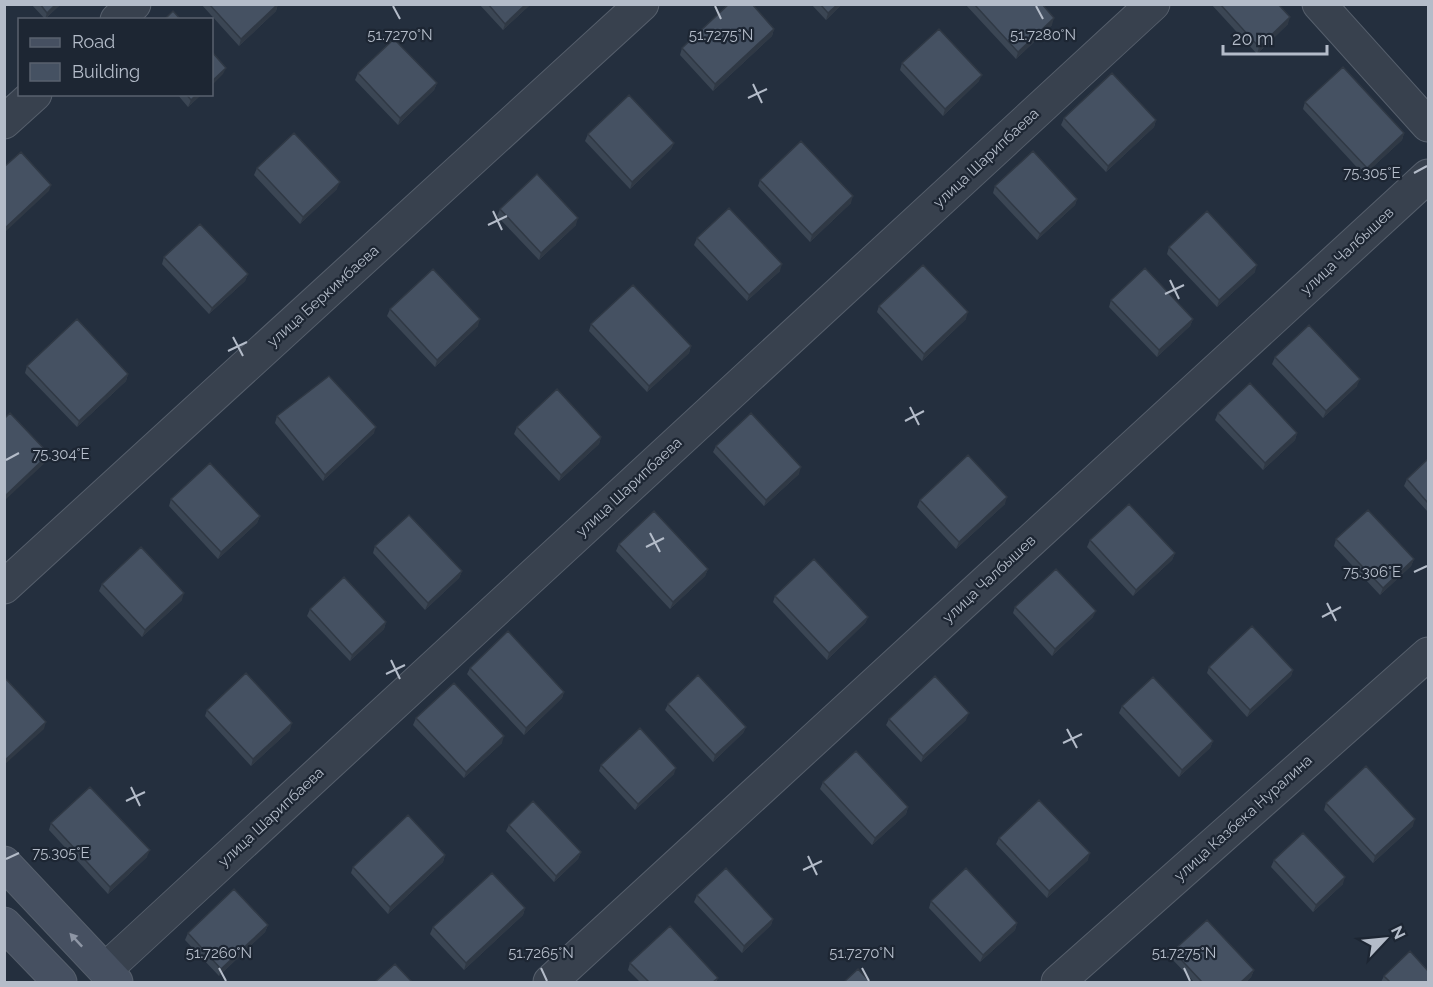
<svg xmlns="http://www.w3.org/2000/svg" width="1433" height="987" viewBox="0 0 1433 987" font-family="Raleway,sans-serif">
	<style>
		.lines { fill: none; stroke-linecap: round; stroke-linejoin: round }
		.minor-casing { stroke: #565f6c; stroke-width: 35 }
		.secondary-casing { stroke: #565f6c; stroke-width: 35 }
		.minor { stroke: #38414e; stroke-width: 33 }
		.secondary { stroke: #465061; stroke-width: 33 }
		.wall { fill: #3b4654 }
		.shaded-wall { fill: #303945 }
		.building { fill: #455162; stroke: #303945; stroke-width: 1.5 }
		.oneway { fill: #8e96a5 }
		.ticks { fill: none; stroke: #b4bcc9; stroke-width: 2 }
		.labels { text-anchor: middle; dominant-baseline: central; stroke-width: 4.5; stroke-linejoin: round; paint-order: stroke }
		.street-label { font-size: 15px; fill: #b4bcc9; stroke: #1d2633 }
		.ticks-label { font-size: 15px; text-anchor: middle; fill: #b4bcc9; stroke: #1d2633; stroke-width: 4.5; stroke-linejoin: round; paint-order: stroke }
	</style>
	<rect width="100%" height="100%" fill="#242f3e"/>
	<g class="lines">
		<defs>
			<path id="minor" d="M1319 4 1428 125
				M117 20 134 4
				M4 122 35 94
				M4 587 642 4
				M105 970 1153 4
				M550 982 1428 176
				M1058 982 1428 654"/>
			<path id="secondary" d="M4 863 116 982
				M4 924 60 982"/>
		</defs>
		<use href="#minor" class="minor-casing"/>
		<use href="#secondary" class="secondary-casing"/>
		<use href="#minor" class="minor"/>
		<use href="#secondary" class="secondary"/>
	</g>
	<path class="wall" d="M31 4H61L45 19Z
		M201 4H278L276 11 239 46Z
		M479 4H531L503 30Z
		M811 4H842L826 20Z
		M965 4H1042L1052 25 1016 59Z
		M1211 4H1278L1288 24 1257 54Z
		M774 29 772 36 713 91 680 55 682 48Z
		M902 63 979 81 943 116 900 70Z
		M358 73 437 83 434 90 398 125 355 80Z
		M177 94H202L188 107Z
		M1305 102 1404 133 1402 140 1364 175 1303 109Z
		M1064 118 1156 120 1154 127 1106 172 1061 125Z
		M588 134 674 143 671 149 630 189 585 141Z
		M257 168 337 189 300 224 254 175Z
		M760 180 851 203 810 242 758 186Z
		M995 186 1077 199 1075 205 1037 240 993 193Z
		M500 209 576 225 539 260 497 216Z
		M697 238 780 271 747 301 694 245Z
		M1169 247 1255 272 1217 307 1167 254Z
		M164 257 248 274 245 281 209 314 162 264Z
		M1111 300 1193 319 1190 326 1157 357 1109 307Z
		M879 306 966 319 922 361 877 312Z
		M390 309 478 326 435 367 387 316Z
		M591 324 691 346 689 353 647 392 589 331Z
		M1275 357 1357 386 1323 418 1272 364Z
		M27 366 128 374 126 381 77 427 25 373Z
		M1218 413 1297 433 1295 440 1263 470 1215 420Z
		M277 416 374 433 323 481 275 423Z
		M517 427 601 437 599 444 559 481 514 434Z
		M716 446 799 474 764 506 713 452Z
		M1428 459V512L1404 486 1407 479Z
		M171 499 260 516 257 523 218 559 169 506Z
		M920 500 1005 504 956 549 917 507Z
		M1336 539 1414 559 1411 566 1380 595 1334 546Z
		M1090 540 1175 553 1172 560 1133 596 1087 547Z
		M619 544 708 569 705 576 670 609 616 551Z
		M375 546 462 571 459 578 425 610 373 553Z
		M102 584 182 600 142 637 99 591Z
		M775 596 868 617 865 623 827 660 773 602Z
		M1015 607 1093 617 1052 656 1013 613Z
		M310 609 386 622 384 629 350 661 307 616Z
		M1209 667 1293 670 1291 676 1247 717 1207 673Z
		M470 668 564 692 562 698 524 735 467 674Z
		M668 704 746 727 743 733 713 762 665 710Z
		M1122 706 1213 741 1210 748 1179 777 1119 713Z
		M207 710 290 730 251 766 205 716Z
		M416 718 502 743 464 778 413 725Z
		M889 719 966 720 921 762 886 725Z
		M601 765 674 774 635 810 599 771Z
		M823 782 908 807 906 814 872 845 820 789Z
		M1326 803 1413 826 1373 863 1324 810Z
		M51 823 147 857 108 894 49 830Z
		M509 825 581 852 578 859 554 882 506 831Z
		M999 838 1088 860 1047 898 996 844Z
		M445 855 443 862 388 914 351 873 353 867Z
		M1274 860 1343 884 1313 912 1271 867Z
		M697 895 773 919 771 925 742 953 694 902Z
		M931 901 1017 923 1015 930 980 962 929 908Z
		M525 908 523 915 464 970 430 934 433 927Z
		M268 925 265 932 219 976 185 940 188 933Z
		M1173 951 1254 970 1251 977 1246 982H1194L1171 958Z
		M630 963 718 978 716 982H640L628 970Z
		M1384 976 1428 982H1381Z"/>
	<path class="shaded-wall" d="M56 4H61L45 19 47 13Z
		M278 4 276 11 239 46 241 39Z
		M526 4H531L503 30 505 24Z
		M838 4H842L826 20 828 13Z
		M1290 17 1288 24 1257 54 1259 47Z
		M1054 18 1052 25 1016 59 1018 52Z
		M774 29 772 36 713 91 715 84Z
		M226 68 223 74 212 85V81Z
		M982 75 979 81 943 116 945 109Z
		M437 83 434 90 398 125 400 118Z
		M197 94H202L188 107 191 100Z
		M1156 120 1154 127 1106 172 1108 166Z
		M1404 133 1402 140 1364 175 1367 168Z
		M674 143 671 149 630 189 632 182Z
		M340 182 337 189 300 224 303 217Z
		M51 185 49 191 4 233V229Z
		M853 196 851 203 810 242 812 235Z
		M1077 199 1075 205 1037 240 1040 234Z
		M578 218 576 225 539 260 541 253Z
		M782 264 780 271 747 301 749 295Z
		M1257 265 1255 272 1217 307 1219 300Z
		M248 274 245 281 209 314 212 308Z
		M968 312 966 319 922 361 924 354Z
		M480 319 478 326 435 367 437 360Z
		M1193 319 1190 326 1157 357 1159 350Z
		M691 346 689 353 647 392 649 386Z
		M128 374 126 381 77 427 79 421Z
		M1360 379 1357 386 1323 418 1326 411Z
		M376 427 374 433 323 481 325 475Z
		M1297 433 1295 440 1263 470 1265 463Z
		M601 437 599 444 559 481 561 475Z
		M49 454 47 461 4 501 5 496Z
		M801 467 799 474 764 506 766 500Z
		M1007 497 1005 504 956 549 959 542Z
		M260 516 257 523 218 559 221 552Z
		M1175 553 1172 560 1133 596 1136 590Z
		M1414 559 1411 566 1380 595 1383 588Z
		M708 569 705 576 670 609 673 602Z
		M462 571 459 578 425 610 428 603Z
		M184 593 182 600 142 637 145 630Z
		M1096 611 1093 617 1052 656 1055 649Z
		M868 617 865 623 827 660 829 653Z
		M386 622 384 629 350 661 352 655Z
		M1293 670 1291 676 1247 717 1250 710Z
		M564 692 562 698 524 735 526 728Z
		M969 713 966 720 921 762 923 756Z
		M46 722 44 729 4 765V761Z
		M292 723 290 730 251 766 253 759Z
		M746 727 743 733 713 762 715 755Z
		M504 736 502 743 464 778 466 772Z
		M1213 741 1210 748 1179 777 1182 770Z
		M676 768 674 774 635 810 638 804Z
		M908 807 906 814 872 845 875 838Z
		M1415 819 1413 826 1373 863 1375 856Z
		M150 850 147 857 108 894 110 887Z
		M581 852 578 859 554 882 556 876Z
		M1090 853 1088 860 1047 898 1049 891Z
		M445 855 443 862 388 914 390 907Z
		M1345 877 1343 884 1313 912 1316 905Z
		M525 908 523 915 464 970 466 963Z
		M773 919 771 925 742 953 744 946Z
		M1017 923 1015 930 980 962 983 955Z
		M268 925 265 932 219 976 221 969Z
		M1254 970 1251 977 1246 982H1241Z"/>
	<path class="building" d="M40 4H56L47 13Z
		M209 4H278L241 39Z
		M488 4H526L505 24Z
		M729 4H752L774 29 715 84 682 48Z
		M820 4H838L828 13Z
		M974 4H1042L1054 18 1018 52Z
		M1220 4H1278L1290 17 1259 47Z
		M173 11 181 20H164Z
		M939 29 982 75 945 109 902 63Z
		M394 39 437 83 400 118 358 73Z
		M212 52 226 68 212 81Z
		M1343 67 1404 133 1367 168 1305 102Z
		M1112 73 1156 120 1108 166 1064 118Z
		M186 94H197L191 100Z
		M629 95 674 143 632 182 588 134Z
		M294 133 340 182 303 217 257 168Z
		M801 141 853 196 812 235 760 180Z
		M1033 151 1077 199 1040 234 995 186Z
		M21 152 51 185 4 229V167Z
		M537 174 578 218 541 253 500 209Z
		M729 208 782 264 749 295 697 238Z
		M1207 211 1257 265 1219 300 1169 247Z
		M200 224 248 274 212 308 164 257Z
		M923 265 968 312 924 354 879 306Z
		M1145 268 1193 319 1159 350 1111 300Z
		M433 269 480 319 437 360 390 309Z
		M633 285 691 346 649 386 591 324Z
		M77 319 128 374 79 421 27 366Z
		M1309 325 1360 379 1326 411 1275 357Z
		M329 376 376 427 325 475 277 416Z
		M1250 383 1297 433 1265 463 1218 413Z
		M557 389 601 437 561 475 517 427Z
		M10 413 49 454 5 496 4 419Z
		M751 413 801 467 766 500 716 446Z
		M968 455 1007 497 959 542 920 500Z
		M1428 459V503L1407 479Z
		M210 463 260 516 221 552 171 499Z
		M1129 504 1175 553 1136 590 1090 540Z
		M1368 510 1414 559 1383 588 1336 539Z
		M654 511 708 569 673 602 619 544Z
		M409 515 462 571 428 603 375 546Z
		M141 547 184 593 145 630 102 584Z
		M814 559 868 617 829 653 775 596Z
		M1056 569 1096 611 1055 649 1015 607Z
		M344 577 386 622 352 655 310 609Z
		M1252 626 1293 670 1250 710 1209 667Z
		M508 631 564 692 526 728 470 668Z
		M246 673 292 723 253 759 207 710Z
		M698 675 746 727 715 755 668 704Z
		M935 676 969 713 923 756 889 719Z
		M4 677 46 722 4 761Z
		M1153 677 1213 741 1182 770 1122 706Z
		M454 683 504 736 466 772 416 718Z
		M640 728 676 768 638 804 601 765Z
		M856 751 908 807 875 838 823 782Z
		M1366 766 1415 819 1375 856 1326 803Z
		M90 787 150 850 110 887 51 823Z
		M1039 800 1090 853 1049 891 999 838Z
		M533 801 581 852 556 876 509 825Z
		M408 815 445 855 390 907 353 867Z
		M1303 833 1345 877 1316 905 1274 860Z
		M726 868 773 919 744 946 697 895Z
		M966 868 1017 923 983 955 931 901Z
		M492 873 525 908 466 963 433 927Z
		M234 889 268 925 221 969 188 933Z
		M1207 920 1254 970 1241 982H1202L1173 951Z
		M670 926 718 978 713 982H649L630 963Z
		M1410 951 1428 971V982H1390L1384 976Z
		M395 964 412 982H375Z
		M858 969 870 982H844Z"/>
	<defs><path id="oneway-solid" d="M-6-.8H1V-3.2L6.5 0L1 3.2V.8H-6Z" transform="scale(1.5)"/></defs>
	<use class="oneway" href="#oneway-solid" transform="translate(76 940) rotate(-133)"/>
	<path class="ticks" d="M393 6 400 19M715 6 721 19M1036 6 1043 19M753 84 762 103M748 98 767 89M1414 173 1427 166M493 211 502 230M488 225 507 216M1170 280 1179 299M1165 294 1184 285M233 337 243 356M228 351 247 342M910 407 919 425M905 421 924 411M6 460 19 453M650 533 660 552M646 547 664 538M1414 572 1427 566M1327 603 1336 621M1322 617 1341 607M391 660 400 679M386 674 405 665M1067 729 1077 748M1063 743 1082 734M131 787 140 806M126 801 145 792M808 856 817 875M6 859 19 853M803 870 822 861M219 968 226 981M541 968 547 981M862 968 869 981M1184 968 1190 981"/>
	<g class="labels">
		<g class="street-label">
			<text transform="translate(986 158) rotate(-43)">улица Шарипбаева</text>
			<text transform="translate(1347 251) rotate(-43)">улица Чалбышев</text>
			<text transform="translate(323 296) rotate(-42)">улица Беркимбаева</text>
			<text transform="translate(629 487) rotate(-43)">улица Шарипбаева</text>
			<text transform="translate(989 579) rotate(-43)">улица Чалбышев</text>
			<text transform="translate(271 817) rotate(-43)">улица Шарипбаева</text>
			<text transform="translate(1243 818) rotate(-42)">улица Казбека Нуралина</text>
		</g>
	</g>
	<g class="ticks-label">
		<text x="400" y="40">51.7270°N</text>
		<text x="721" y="40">51.7275°N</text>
		<text x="1043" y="40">51.7280°N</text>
		<text x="1372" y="178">75.305°E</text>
		<text x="61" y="459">75.304°E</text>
		<text x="1372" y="577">75.306°E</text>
		<text x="61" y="858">75.305°E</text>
		<text x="219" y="958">51.7260°N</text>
		<text x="541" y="958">51.7265°N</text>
		<text x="862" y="958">51.7270°N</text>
		<text x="1184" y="958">51.7275°N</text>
	</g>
	<rect width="1433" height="987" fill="none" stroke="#b4bcc9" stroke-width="12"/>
	<rect x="18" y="18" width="195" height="78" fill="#1d2633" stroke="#59626f" stroke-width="1.5"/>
	<rect x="30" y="38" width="30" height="9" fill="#465061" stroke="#59626f" stroke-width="1.5"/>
	<text x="72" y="48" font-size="18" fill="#b4bcc9">Road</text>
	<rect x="30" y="63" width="30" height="18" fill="#455162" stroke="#59626f" stroke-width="1.5"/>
	<text x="72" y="78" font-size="18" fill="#b4bcc9">Building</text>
	<g transform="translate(1385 939) rotate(64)" stroke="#1d2633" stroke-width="4.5" paint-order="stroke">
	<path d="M0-4.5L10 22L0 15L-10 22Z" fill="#b4bcc9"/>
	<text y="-9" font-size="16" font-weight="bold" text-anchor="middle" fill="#b4bcc9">N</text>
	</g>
	<path d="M1223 45v9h104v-9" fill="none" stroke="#b4bcc9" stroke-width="3"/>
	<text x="1232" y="45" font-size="18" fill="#b4bcc9" stroke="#1d2633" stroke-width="4.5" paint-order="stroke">20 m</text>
</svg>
